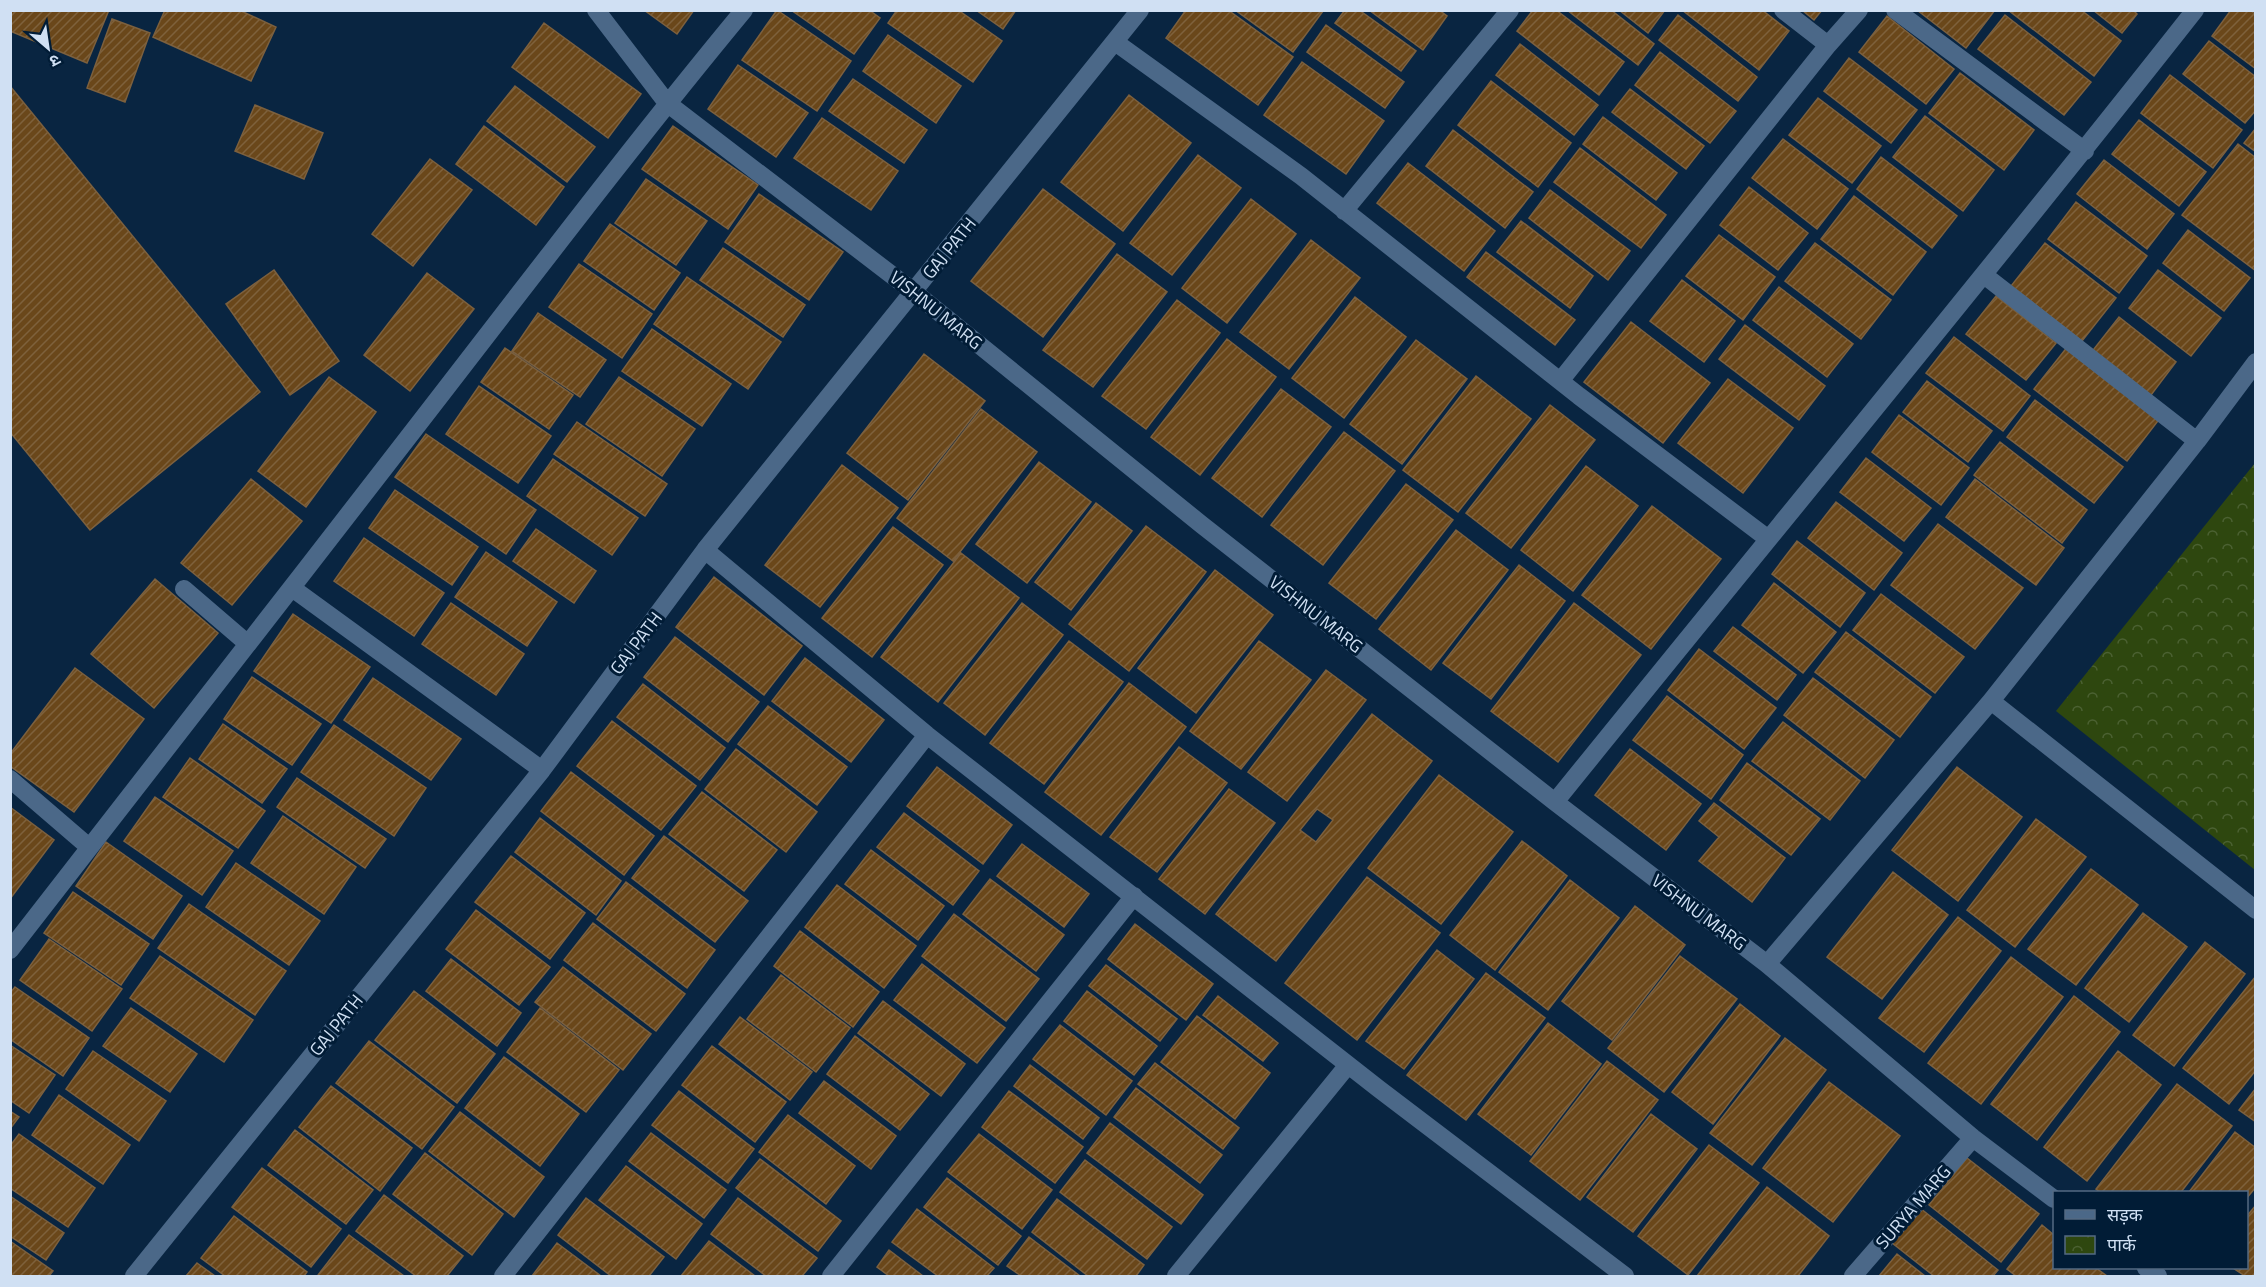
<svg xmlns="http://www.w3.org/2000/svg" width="2266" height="1287" viewBox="0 0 2266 1287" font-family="'Titillium Web','Noto Sans Devanagari',sans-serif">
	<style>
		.park { fill: url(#park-crowns) }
		.building { fill: url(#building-hatch); stroke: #7c603e; stroke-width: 1.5; fill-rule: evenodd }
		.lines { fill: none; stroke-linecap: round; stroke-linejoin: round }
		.minor { stroke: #4b6888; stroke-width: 18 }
		.labels { text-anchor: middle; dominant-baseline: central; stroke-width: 6; stroke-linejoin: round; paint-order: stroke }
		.street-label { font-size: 18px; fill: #d0e0f3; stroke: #011c36 }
	</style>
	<defs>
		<pattern id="park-crowns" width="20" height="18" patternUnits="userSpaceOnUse" patternTransform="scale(1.5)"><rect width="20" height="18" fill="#2e470f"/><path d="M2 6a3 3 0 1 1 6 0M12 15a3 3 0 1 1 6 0" fill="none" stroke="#4b6132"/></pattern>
		<pattern id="building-hatch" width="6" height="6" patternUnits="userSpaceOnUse" patternTransform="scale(1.5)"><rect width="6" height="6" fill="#6a471a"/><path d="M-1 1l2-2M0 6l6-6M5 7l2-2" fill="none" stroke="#7e613c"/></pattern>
	</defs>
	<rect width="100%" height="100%" fill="#092541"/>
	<path class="park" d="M2255 463 2256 870H2255L2056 711Z"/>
	<path class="building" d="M10 10H109L87 63 10 31Z
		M165 10H239L276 27 251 81 153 37Z
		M644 10H694L677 34Z
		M777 10 851 61 817 111 742 60Z
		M791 10H869L880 18 854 54Z
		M897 10H958L1002 41 973 82 888 23Z
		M976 10H1016L1003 29Z
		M1186 10H1228L1293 57 1258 105 1166 38Z
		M1235 10H1322L1323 11 1293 52Z
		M1345 10H1359L1416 51 1401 71 1335 23Z
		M1369 10H1439L1447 16 1423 50Z
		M1533 10H1556L1624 62 1599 95 1517 31Z
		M1567 10H1611L1654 44 1638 65Z
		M1619 10H1665L1648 33Z
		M1682 10H1762L1789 31 1759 70Z
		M1802 10H1822L1814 20Z
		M1917 10H1995L1966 48Z
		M2008 10H2081L2121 41 2094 76Z
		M2093 10H2133L2137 14 2122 33Z
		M2231 10H2250L2256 15V69L2212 36Z
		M1678 15 1757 77 1738 101 1659 40Z
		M2005 15 2091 82 2064 115 1978 49Z
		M1887 16 1954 69 1926 104 1859 52Z
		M112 19 150 33 125 102 87 88Z
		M544 23 641 94 608 138 512 67Z
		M1326 25 1404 82 1385 108 1307 52Z
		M888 35 961 86 936 123 863 71Z
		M2209 41 2256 77V110L2245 123 2183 74Z
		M1520 44 1598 105 1574 135 1496 75Z
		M1660 52 1736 111 1710 143 1635 85Z
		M1849 58 1917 110 1891 143 1824 91Z
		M1302 62 1384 121 1346 174 1264 115Z
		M738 65 808 113 776 157 708 109Z
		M1960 73 2034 130 2004 170 1929 113Z
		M2170 75 2242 130 2213 168 2141 113Z
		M853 79 927 130 904 163 829 111Z
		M1491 81 1571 143 1538 187 1458 125Z
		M10 86 260 392 90 530 10 432Z
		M515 86 595 147 567 182 487 121Z
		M1630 89 1704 146 1686 169 1612 112Z
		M1129 95 1191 143 1123 231 1061 182Z
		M1818 98 1881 146 1852 183 1789 135Z
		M255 105 323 133 304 179 235 151Z
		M1925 116 1994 170 1963 211 1893 157Z
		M1603 117 1677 173 1656 200 1583 144Z
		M822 118 898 171 871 210 794 158Z
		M2139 120 2206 172 2179 206 2112 154Z
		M484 126 564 187 536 225 456 164Z
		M673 126 758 185 728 229 642 169Z
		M2256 128V152L2244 143Z
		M1453 130 1533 192 1505 228 1426 166Z
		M1783 139 1848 189 1817 229 1752 178Z
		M2238 144 2256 158V271L2182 215Z
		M1580 148 1666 215 1641 248 1554 182Z
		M1198 155 1241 188 1172 275 1130 243Z
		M1881 157 1957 216 1932 248 1857 189Z
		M430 159 472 190 413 266 372 234Z
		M2104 160 2174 214 2147 249 2077 194Z
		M1408 163 1495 231 1464 271 1377 203Z
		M646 179 707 221 676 265 615 223Z
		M1749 187 1808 233 1778 270 1720 225Z
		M1043 189 1115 244 1043 337 971 281Z
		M1550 190 1630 251 1608 280 1529 218Z
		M759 194 843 252 809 300 725 242Z
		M1854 196 1926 252 1893 295 1821 239Z
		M1251 199 1296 234 1227 323 1182 288Z
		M2076 202 2147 256 2119 293 2048 239Z
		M1521 221 1593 276 1570 308 1497 252Z
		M610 224 680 273 654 310 584 261Z
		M2188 230 2250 278 2224 311 2163 263Z
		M1719 235 1775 277 1743 320 1686 276Z
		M1311 240 1360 278 1289 369 1240 332Z
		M1815 243 1891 300 1861 339 1785 281Z
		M2045 243 2116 298 2082 341 2011 286Z
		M723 248 805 305 783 337 700 280Z
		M1486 252 1575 320 1555 345 1467 277Z
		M1117 254 1167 292 1093 387 1043 350Z
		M579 264 652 314 622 358 549 307Z
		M274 270 339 361 290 395 226 304Z
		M2158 270 2221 318 2191 356 2129 308Z
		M427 273 474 309 410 391 364 355Z
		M687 277 781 342 748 389 654 324Z
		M1682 280 1735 321 1704 362 1650 321Z
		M1779 287 1853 344 1827 377 1753 320Z
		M1996 296 2056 343 2026 380 1966 334Z
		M1355 297 1406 337 1344 418 1292 378Z
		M1177 300 1220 333 1146 429 1102 396Z
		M538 313 606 360 580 397 512 351Z
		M2119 317 2176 362 2148 399 2090 354Z
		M1631 322 1710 383 1663 443 1584 382Z
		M1745 325 1825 386 1799 420 1719 359Z
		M652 329 731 384 702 426 622 371Z
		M1954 337 2030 396 2003 431 1926 373Z
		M1227 339 1276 377 1200 475 1151 437Z
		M1416 340 1467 379 1402 464 1350 424Z
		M2068 346 2161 417 2127 461 2034 389Z
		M505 348 573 395 549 429 481 382Z
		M924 354 985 401 908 500 847 453Z
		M1476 376 1531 419 1458 512 1403 470Z
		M329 377 376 412 306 507 258 471Z
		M619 377 695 429 662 476 586 424Z
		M1728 379 1793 428 1743 493 1678 443Z
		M1927 381 1992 431 1968 462 1903 412Z
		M479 386 551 436 518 483 446 434Z
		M1281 389 1331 427 1262 517 1212 478Z
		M2035 400 2123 467 2094 503 2007 437Z
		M1550 405 1595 440 1511 548 1466 513Z
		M981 409 1037 452 953 561 897 518Z
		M1899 415 1969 468 1941 505 1872 452Z
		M577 422 667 484 645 516 554 454Z
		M1344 432 1395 471 1323 565 1271 525Z
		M426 434 536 510 506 554 395 477Z
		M2000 442 2087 510 2062 543 1974 475Z
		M1866 458 1931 508 1904 541 1840 492Z
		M553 459 638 518 612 555 527 496Z
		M1039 462 1091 502 1027 583 976 544Z
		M842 465 898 508 820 607 765 565Z
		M1586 466 1638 506 1573 591 1521 550Z
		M251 479 302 521 232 605 181 563Z
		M1975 479 2064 548 2036 585 1946 517Z
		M1406 484 1453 520 1376 619 1329 583Z
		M395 490 478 547 452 585 369 528Z
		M1836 502 1902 553 1874 590 1808 538Z
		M1096 503 1132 531 1071 610 1035 582Z
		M1652 506 1721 559 1651 649 1582 595Z
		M1938 524 2023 588 1975 649 1891 585Z
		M1146 526 1206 572 1129 671 1069 624Z
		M893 527 943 565 872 657 822 618Z
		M536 529 596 571 574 603 513 561Z
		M1456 530 1508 570 1431 670 1379 629Z
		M364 538 444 593 414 636 334 581Z
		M1797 541 1865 593 1840 627 1772 574Z
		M486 552 557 602 527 646 455 597Z
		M961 553 1019 598 938 702 881 657Z
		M1519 565 1565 601 1491 699 1443 663Z
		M1215 570 1273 615 1196 713 1138 668Z
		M714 577 802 646 764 695 676 627Z
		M155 579 218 633 154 708 91 654Z
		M1774 583 1836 632 1803 673 1742 625Z
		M1881 594 1964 657 1935 693 1853 630Z
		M451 603 524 654 496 695 422 644Z
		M1022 603 1063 635 985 735 944 703Z
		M1574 603 1641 655 1558 762 1491 711Z
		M293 614 370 667 331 723 254 671Z
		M1733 627 1796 675 1777 700 1714 651Z
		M1846 632 1931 697 1900 737 1815 672Z
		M675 637 759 702 728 742 644 677Z
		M1069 641 1123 682 1044 784 990 743Z
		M1259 641 1311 680 1241 769 1190 731Z
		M1699 649 1776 708 1744 749 1668 690Z
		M805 658 884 720 851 762 772 701Z
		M75 668 144 719 74 812 10 766V754Z
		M1326 670 1366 700 1287 801 1248 772Z
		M252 677 321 724 292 765 224 719Z
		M373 678 461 739 431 780 344 720Z
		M1813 678 1894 740 1865 778 1784 715Z
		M1129 683 1186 727 1101 835 1045 792Z
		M643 684 725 748 700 780 617 717Z
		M1667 696 1743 755 1711 799 1633 740Z
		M768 706 847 767 817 805 738 744Z
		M1372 714 1432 761 1276 961 1216 914ZM1317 809 1333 820 1316 842 1300 830Z
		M612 721 696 786 661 830 577 766Z
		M1783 722 1860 781 1830 820 1752 761Z
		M223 724 287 769 262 803 199 759Z
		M334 725 426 788 394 836 301 772Z
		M1179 747 1227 783 1157 872 1110 837Z
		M736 749 817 812 786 852 705 789Z
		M1630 749 1701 804 1666 850 1595 795Z
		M190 758 265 811 238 848 163 797Z
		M1747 763 1820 819 1791 855 1720 800Z
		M937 767 1012 825 983 864 907 806Z
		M1957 767 2022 817 1958 901 1892 850Z
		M571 772 654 836 624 875 541 811Z
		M1439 775 1513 832 1441 924 1368 868Z
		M297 778 386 839 365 868 277 807Z
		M1229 789 1275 823 1205 914 1159 879Z
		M702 792 777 850 744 891 669 834Z
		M155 797 233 851 202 895 124 841Z
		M1714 803 1785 858 1752 902 1699 861 1719 837 1699 821Z
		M10 807 54 840 10 899Z
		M904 813 979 871 953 905 877 847Z
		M283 816 356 867 324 914 251 863Z
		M540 818 621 881 596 915 515 852Z
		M2036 819 2086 857 2015 947 1967 910Z
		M664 836 748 901 715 942 632 878Z
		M1522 841 1567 876 1495 970 1450 935Z
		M106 842 182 896 153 939 76 886Z
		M1022 844 1089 894 1064 927 997 876Z
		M871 850 944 906 918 940 845 884Z
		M511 856 585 913 550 959 475 902Z
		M236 863 320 921 289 965 206 907Z
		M2091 869 2138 905 2076 985 2028 949Z
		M1893 872 1948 915 1882 999 1827 957Z
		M1367 877 1440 933 1357 1040 1285 983Z
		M990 879 1064 935 1036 971 963 914Z
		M1570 880 1619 918 1548 1010 1499 972Z
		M626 882 715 950 687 988 597 919Z
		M837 885 916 946 884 988 805 927Z
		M73 892 149 944 121 985 44 933Z
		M189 904 286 971 255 1015 158 948Z
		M1635 906 1685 945 1612 1040 1562 1001Z
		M476 910 550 967 519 1005 446 949Z
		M2143 913 2187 947 2129 1022 2085 988Z
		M954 914 1039 979 1006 1021 922 956Z
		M1958 917 2001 951 1924 1052 1879 1018Z
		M593 923 685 994 656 1031 564 960Z
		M1135 924 1213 984 1186 1020 1108 959Z
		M800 931 879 992 853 1027 774 966Z
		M49 939 122 989 92 1031 20 980Z
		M2205 942 2245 974 2174 1066 2133 1035Z
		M1437 950 1474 979 1404 1069 1366 1041Z
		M160 956 253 1020 224 1062 130 998Z
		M1680 956 1737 999 1664 1092 1608 1048Z
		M2011 957 2063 997 1981 1104 1928 1063Z
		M451 959 521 1013 497 1046 426 991Z
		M922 964 1005 1028 977 1063 894 1000Z
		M1106 965 1177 1019 1160 1041 1089 986Z
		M563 967 651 1034 623 1070 535 1002Z
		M1486 973 1545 1018 1466 1120 1407 1075Z
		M781 975 850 1028 816 1072 747 1019Z
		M2256 976V1070L2229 1104 2183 1068Z
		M15 987 89 1038 63 1076 10 1039V993Z
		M414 991 495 1054 457 1103 375 1040Z
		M1087 991 1157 1046 1134 1075 1064 1021Z
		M1218 996 1278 1043 1263 1061 1203 1015Z
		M2074 996 2120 1032 2037 1140 1991 1104Z
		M883 1001 965 1064 941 1096 858 1033Z
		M1740 1004 1780 1036 1713 1124 1672 1092Z
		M131 1008 197 1054 170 1092 103 1046Z
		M540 1008 619 1070 586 1112 507 1052Z
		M1197 1016 1270 1073 1235 1119 1161 1062Z
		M740 1017 812 1072 790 1100 719 1044Z
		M1548 1023 1601 1064 1531 1155 1478 1114Z
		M1060 1025 1132 1081 1106 1115 1033 1059Z
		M855 1036 929 1094 900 1130 827 1074Z
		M1785 1038 1826 1070 1752 1165 1710 1133Z
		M369 1041 454 1107 422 1149 336 1083Z
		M10 1045 55 1075 29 1113 10 1100Z
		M712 1046 786 1102 755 1142 682 1085Z
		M93 1051 166 1101 139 1141 66 1089Z
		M2118 1051 2161 1085 2087 1181 2044 1147Z
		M504 1057 579 1114 540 1166 465 1108Z
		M1607 1061 1658 1100 1580 1200 1530 1161Z
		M1155 1063 1239 1128 1223 1149 1138 1084Z
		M1030 1065 1099 1118 1083 1139 1014 1086Z
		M824 1081 896 1136 871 1169 799 1113Z
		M1829 1082 1900 1136 1833 1222 1763 1168Z
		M2177 1084 2232 1126 2181 1192H2100L2096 1189Z
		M331 1086 412 1148 380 1191 299 1127Z
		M1136 1088 1222 1155 1200 1183 1114 1117Z
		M2256 1088V1122L2239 1110Z
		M679 1091 754 1149 728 1183 652 1125Z
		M1009 1091 1083 1147 1055 1183 982 1127Z
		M59 1095 130 1145 103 1184 32 1135Z
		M10 1111 19 1117 10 1129Z
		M460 1112 544 1177 514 1217 429 1151Z
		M1651 1114 1697 1149 1633 1232 1587 1197Z
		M788 1115 855 1166 826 1204 759 1152Z
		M1110 1123 1203 1195 1181 1224 1087 1153Z
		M295 1130 373 1190 346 1224 268 1165Z
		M2235 1132 2256 1148V1187L2246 1199V1192H2189Z
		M651 1133 726 1190 704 1218 629 1161Z
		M19 1134 95 1188 68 1227 10 1188V1146Z
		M979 1134 1052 1190 1022 1229 948 1172Z
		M1709 1145 1759 1183 1688 1275 1638 1236Z
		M425 1153 503 1214 472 1255 393 1194Z
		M1967 1158 2039 1214 2001 1262 1929 1205Z
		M760 1159 841 1221 818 1251 736 1188Z
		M1085 1160 1172 1227 1147 1259 1060 1192Z
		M626 1166 702 1224 676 1259 599 1200Z
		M262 1168 341 1229 311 1267 232 1207Z
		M947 1178 1021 1236 998 1265 924 1207Z
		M1767 1187 1829 1236 1798 1276H1697Z
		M384 1195 463 1256 447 1276H416L356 1231Z
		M10 1196 64 1233 46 1260 10 1236Z
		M586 1198 664 1257 649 1276H611L558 1235Z
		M738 1198 817 1258 802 1276H766L711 1234Z
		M1057 1199 1144 1265 1136 1276H1088L1032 1232Z
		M2256 1205V1276H2245L2233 1268H2246V1217Z
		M1920 1208 1998 1270 1993 1276H1934L1892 1243Z
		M917 1209 994 1268 987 1276H938L892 1242Z
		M234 1216 307 1272 304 1276H225L201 1258Z
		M2042 1225 2054 1235V1268H2096L2107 1276H2016L2007 1269Z
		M349 1235 404 1276H321L318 1275Z
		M1029 1237 1080 1276H1021L1007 1266Z
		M10 1241 53 1271 49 1276H10Z
		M709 1241 755 1276H681Z
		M557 1243 601 1276H532Z
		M889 1250 923 1276H889L877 1267Z
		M1897 1254 1925 1276H1879Z
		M197 1263 215 1276H186Z"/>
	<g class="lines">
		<path class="minor" d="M596 10 667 103 914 292 1202 525 1555 802 1767 964 1973 1138 2054 1199
			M1783 10 1828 45
			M1895 10 2085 151
			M1115 42 1301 176 1579 396 1767 538
			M1344 211 1510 10
			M1984 275 2197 441
			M1561 380 1828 45 1859 10
			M705 550 927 735 1379 1089 1625 1276
			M292 588 542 770
			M184 589 248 644
			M1991 701 2197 441 2256 362
			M10 779 89 847
			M1555 802C1768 538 1985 277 2195 10
			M10 950C138 783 268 619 396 453 511 305 624 155 744 10
			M1767 964 1991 701 2256 910
			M2146 1268 2158 1276
			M134 1276 542 770 705 550 1140 10
			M503 1276 927 735
			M831 1276 1134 896
			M1176 1276 1348 1065
			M1853 1276 1973 1138"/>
	</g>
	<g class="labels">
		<g class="street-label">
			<text transform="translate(949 248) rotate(-51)">GAJ PATH</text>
			<text transform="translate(936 310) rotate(39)">VISHNU MARG</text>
			<text transform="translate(1316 614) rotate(38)">VISHNU MARG</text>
			<text transform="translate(636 643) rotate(-53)">GAJ PATH</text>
			<text transform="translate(1699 912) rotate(37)">VISHNU MARG</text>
			<text transform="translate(336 1025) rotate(-51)">GAJ PATH</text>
			<text transform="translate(1913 1207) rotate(-49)">SURYA MARG</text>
		</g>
	</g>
	<rect width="2266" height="1287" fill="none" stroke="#d0e0f3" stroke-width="24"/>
	<rect x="2053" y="1191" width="195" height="78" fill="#011c36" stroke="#546a82" stroke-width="1.5"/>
	<rect x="2065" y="1210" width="30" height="9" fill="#4b6888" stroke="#546a82" stroke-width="1.5"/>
	<text x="2107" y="1221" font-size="18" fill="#d0e0f3">सड़क</text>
	<rect x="2065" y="1236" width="30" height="18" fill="url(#park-crowns)" stroke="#546a82" stroke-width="1.5"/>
	<text x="2107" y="1251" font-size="18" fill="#d0e0f3">पार्क</text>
	<g transform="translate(48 48) rotate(151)" stroke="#011c36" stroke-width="4.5" paint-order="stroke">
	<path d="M0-4.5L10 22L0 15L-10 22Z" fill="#d0e0f3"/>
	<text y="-9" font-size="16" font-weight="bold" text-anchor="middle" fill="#d0e0f3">उ</text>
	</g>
</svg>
